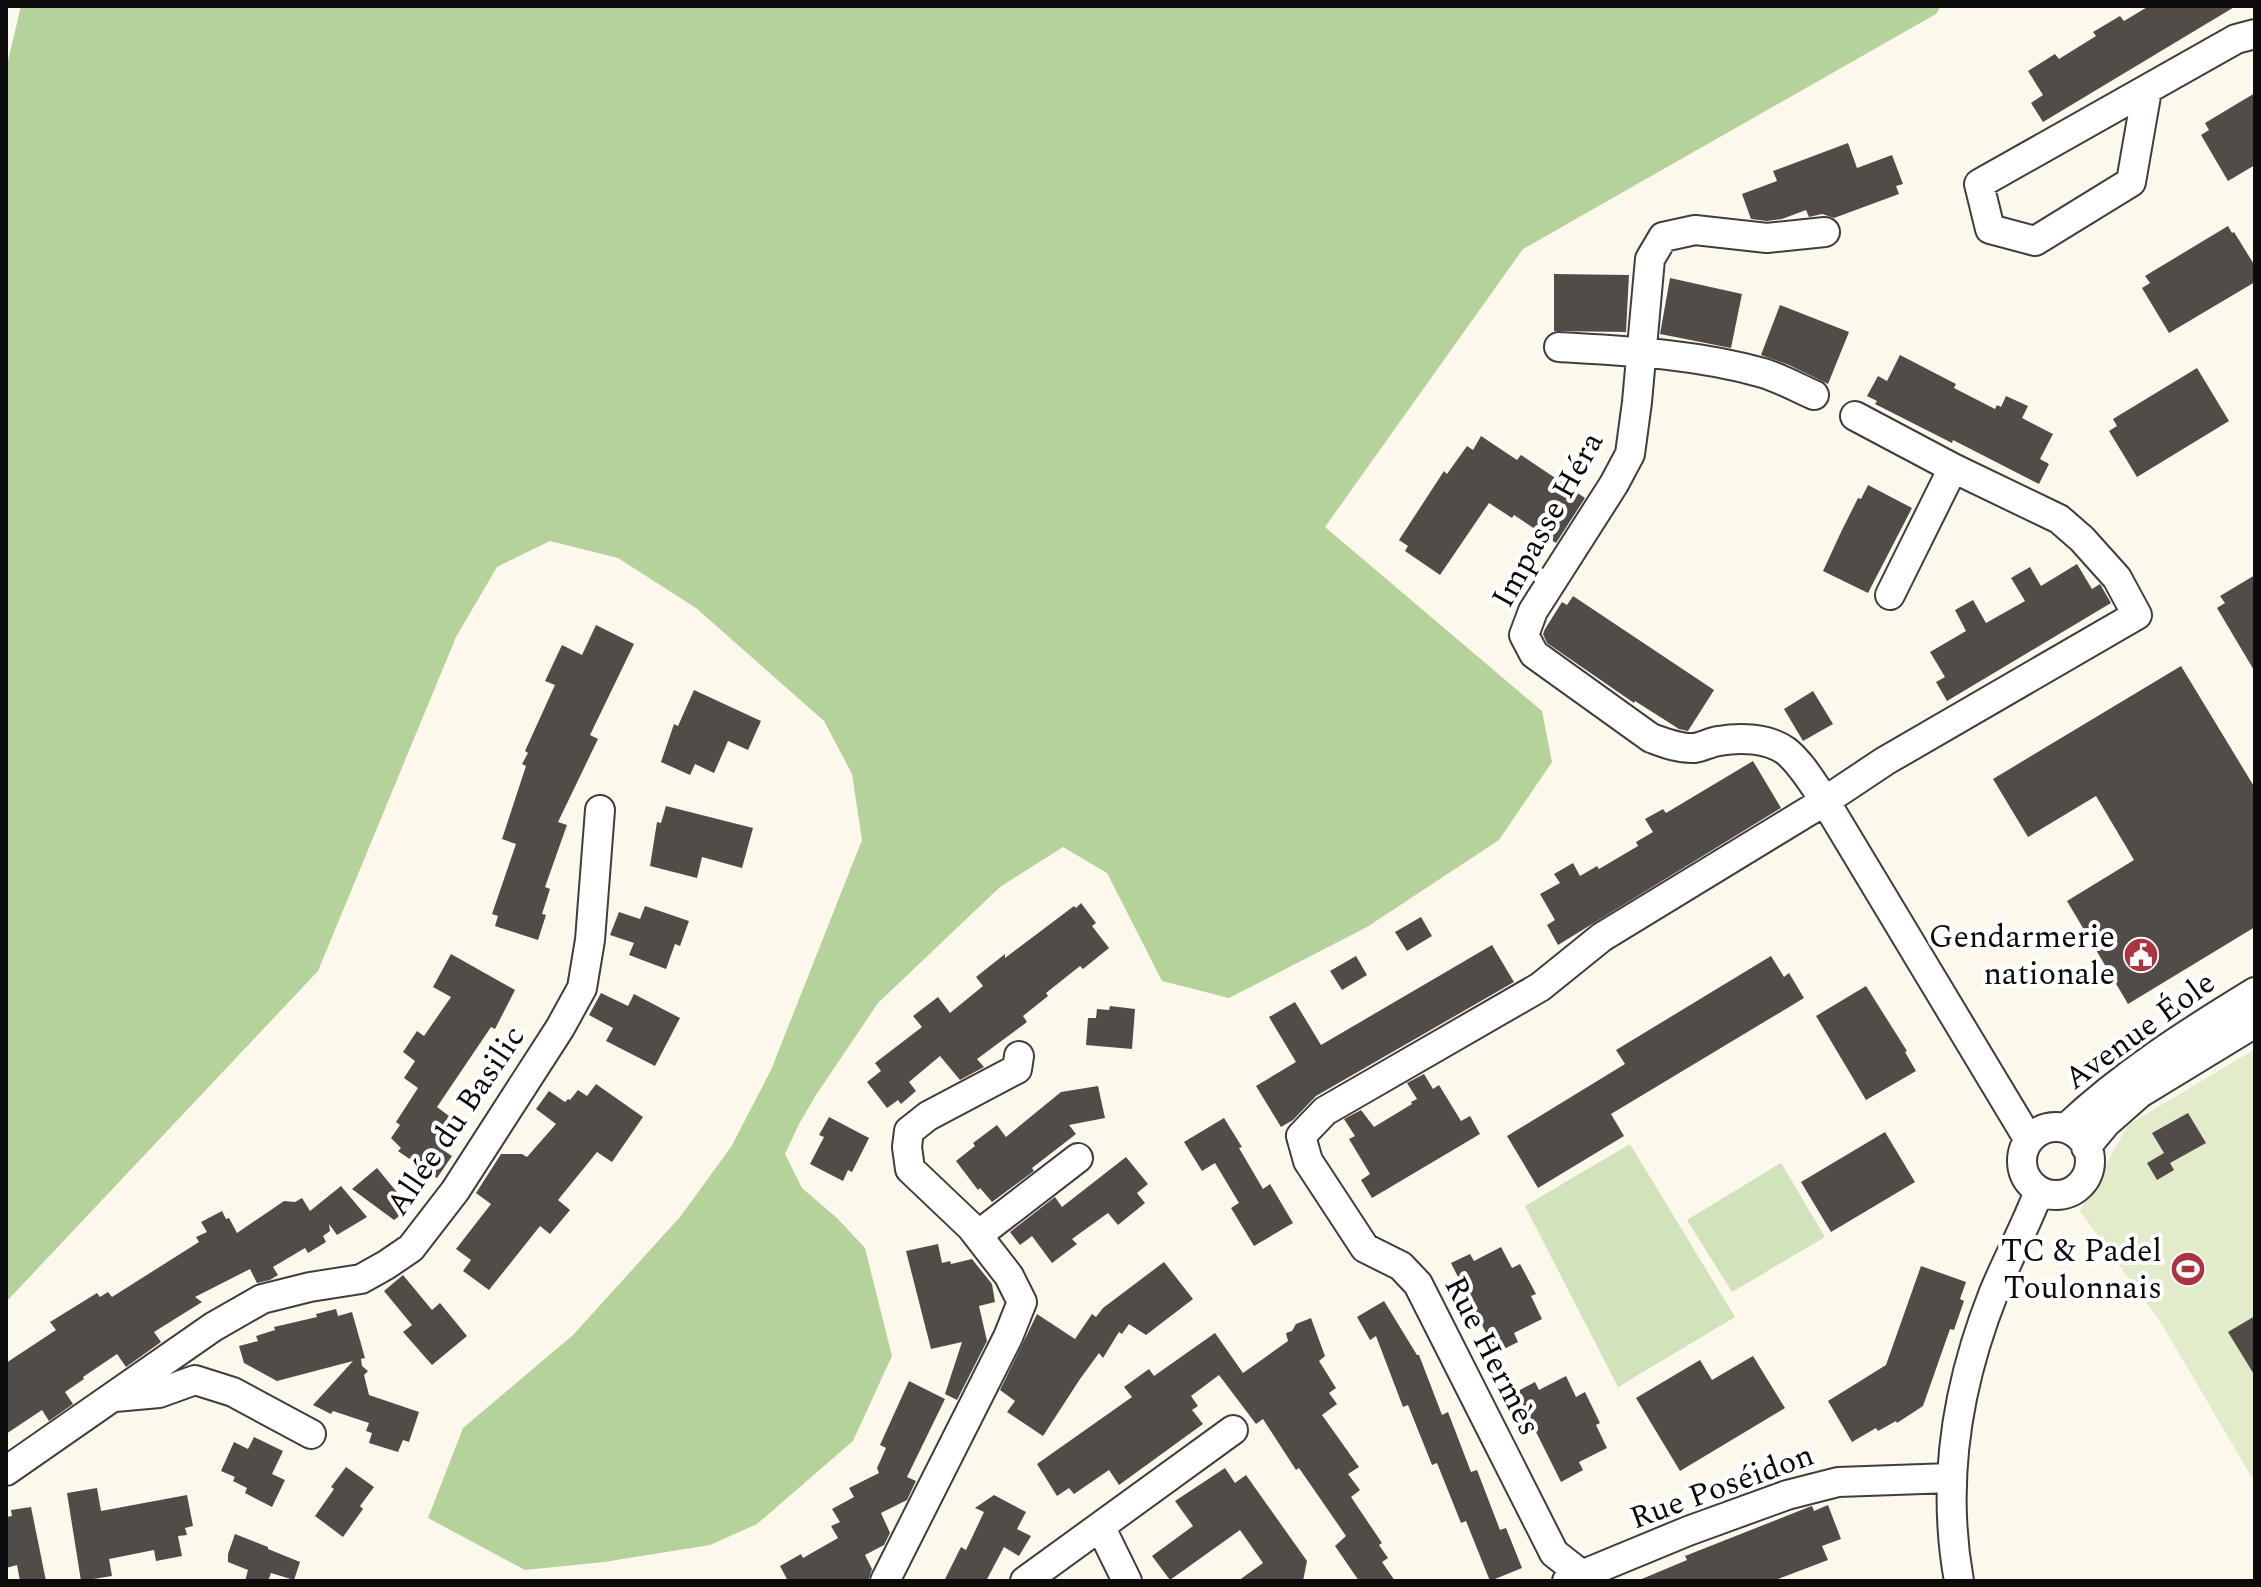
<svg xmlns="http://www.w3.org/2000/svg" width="2261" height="1587" viewBox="0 0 2261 1587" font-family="Spectral,serif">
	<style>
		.green { fill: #d1e3ba }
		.forest { fill: #b6d29b }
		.pitch { fill: #e2ebca }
		.building { fill: #524c49 }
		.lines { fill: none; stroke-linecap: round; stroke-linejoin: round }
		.street-casing { stroke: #3e3e3e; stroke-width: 32 }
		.street { stroke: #fff; stroke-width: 28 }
		.labels { text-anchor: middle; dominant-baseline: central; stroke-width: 8; stroke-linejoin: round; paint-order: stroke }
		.street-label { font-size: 32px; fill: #0b0b0b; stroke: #fff }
		.poi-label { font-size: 32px; fill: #0b0b0b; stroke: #fff; text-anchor: end }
	</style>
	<rect width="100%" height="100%" fill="#fdf8ec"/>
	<path class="green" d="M1630 1144 1735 1317 1618 1387 1525 1206Z
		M1781 1163 1825 1237 1732 1292 1687 1220Z"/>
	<path class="forest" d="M21 6H1941L1936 14 1523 249 1325 527 1542 711 1552 762 1499 840 1367 927 1229 998 1162 981 1107 873 1063 847 1000 887 878 1003 816 1095 799 1124 785 1154 802 1188 837 1218 865 1248 892 1356 853 1441 757 1524 710 1545 604 1562 525 1570 428 1518 463 1428 573 1335 680 1217 731 1147 771 1070 862 840 852 774 824 721 696 608 618 558 550 541 497 567 456 637 318 971 6 1302V69Z"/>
	<path class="pitch" d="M2255 1049V1483L2163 1326 2080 1211 2128 1125Z"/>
	<path class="building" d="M2149 6H2236L2043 122 2031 103 2043 95 2028 71 2055 54 2059 59 2096 36 2093 32 2120 16 2124 21Z
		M2255 93V165L2228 181 2201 135 2209 130 2205 123Z
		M1848 143 1857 168 1892 155 1903 184 1896 186 1899 194 1834 218 1822 214 1809 217 1806 210 1782 219 1767 221 1751 219 1742 194 1777 181 1773 171Z
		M2228 226 2232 233 2234 232 2255 266V282L2169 333 2142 288 2150 283 2145 276Z
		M1554 274 1629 275 1626 332 1554 331Z
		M1670 278 1742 294 1731 348 1660 334Z
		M1780 305 1849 332 1828 384 1789 365 1761 355Z
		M1900 355 1956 384 1954 388 1995 409 1997 405 2001 407 2006 396 2028 406 2022 418 2053 434 2040 459 2049 464 2039 484 1953 440 1952 443 1875 404 1877 401 1867 396 1878 376 1887 381Z
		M2197 368 2229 421 2137 477 2109 431 2117 426 2113 419Z
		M1481 436 1517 460 1521 455 1585 498 1556 543 1514 515 1512 518 1489 503 1440 575 1405 551 1408 546 1399 540 1444 471 1447 474 1467 446 1473 450Z
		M1868 485 1912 508 1868 593 1823 571 1842 530 1858 498 1861 499Z
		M2077 564 2092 589 2100 584 2111 603 1947 701 1936 682 1945 677 1930 652 1966 631 1955 610 1973 600 1986 623 2025 601 2011 578 2030 567 2041 586Z
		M2255 575V672L2217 608 2225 603 2220 596Z
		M1573 596 1714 690 1688 731 1679 729 1635 701 1634 703 1547 643 1543 634 1545 629 1562 602 1567 605Z
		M596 625 634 644 590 735 598 739 558 822 567 825 545 887 550 889 542 914 546 915 538 940 495 926 498 916 492 914 516 844 502 839 526 766 522 764 528 753 525 751 555 685 545 681 562 645 582 655Z
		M2181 666 2255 788V927L2128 1004 2067 901 2134 860 2096 796 2028 837 1993 779Z
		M694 690 761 721 748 750 728 741 714 773 695 764 690 775 661 762 674 724 678 726Z
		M1813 691 1833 724 1803 741 1784 709Z
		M1753 761 1781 808 1558 945 1547 925 1555 920 1540 894 1560 883 1554 874 1573 863 1580 876 1597 866 1599 869 1638 846 1636 842 1653 832 1645 819 1663 809 1666 813Z
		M666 806 753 828 742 868 702 857 697 878 650 866 657 822 661 823Z
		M1081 903 1096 923 1092 926 1109 948 1083 969 1080 966 1046 993 1048 996 1023 1016 1027 1022 977 1059 984 1067 960 1080 940 1056 909 1082 916 1091 901 1104 898 1100 887 1108 867 1082 881 1071 875 1063 922 1027 913 1016 938 997 950 1013 983 986 976 977 1005 954V958L1074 906 1076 908Z
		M645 906 689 921 680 946 675 944 666 969 629 955 634 943 610 935 619 912 640 919Z
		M1421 917 1432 936 1407 951 1395 932Z
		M1492 945 1514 982 1316 1096 1293 1120 1281 1127 1256 1086 1296 1062 1269 1017 1295 1002 1321 1045Z
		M451 954 515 990 495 1029 491 1027 437 1107 457 1122V1129L443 1150 452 1156 437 1178 398 1151 401 1148 391 1138 400 1125 396 1122 418 1088 404 1078 415 1061 403 1052 417 1031 424 1036 451 997 433 987Z
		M1356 956 1367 975 1342 990 1330 971Z
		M1771 956 1784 977 1789 973 1804 998 1611 1114 1624 1136 1538 1188 1507 1136 1625 1064 1616 1050Z
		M1866 986 1907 1051 1905 1052 1916 1071 1866 1100 1816 1016Z
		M601 993 628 1006 634 994 680 1018 655 1066 606 1041 613 1028 589 1015Z
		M1110 1006 1135 1009 1132 1049 1086 1045 1088 1018H1096L1097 1009 1109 1010Z
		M1424 1074 1433 1089 1439 1085 1461 1121 1470 1116 1480 1134 1372 1198 1361 1180 1370 1174 1349 1139 1355 1136 1344 1119 1361 1110 1374 1127 1412 1104 1411 1102 1417 1099 1407 1083Z
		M596 1084 643 1117 612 1162 597 1152 558 1200 570 1210 550 1234 540 1226 489 1290 463 1271 471 1260 456 1249 491 1204 476 1193 501 1154H522L527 1157 556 1124 536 1109 549 1091 565 1102 568 1099 570 1100 578 1090 587 1096Z
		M1098 1086 1105 1118 1069 1125 1076 1134 1032 1168 1034 1171 992 1202 980 1188 978 1190 956 1161 975 1146 973 1143 997 1125 1006 1137 1061 1092Z
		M2188 1113 2206 1143 2170 1163 2174 1170 2157 1180 2147 1163 2164 1153 2152 1133Z
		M829 1117 869 1138 852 1172 848 1170 843 1181 810 1164 824 1137 819 1135Z
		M1224 1118 1242 1147 1239 1148 1263 1189 1270 1184 1293 1223 1254 1246 1231 1208 1239 1203 1215 1163 1202 1171 1184 1142Z
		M1885 1132 1915 1182 1831 1232 1801 1182Z
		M1126 1157 1148 1184 1137 1193 1145 1203 1118 1225 1108 1213 1072 1239 1077 1244 1052 1263 1032 1236 1020 1245 1010 1232 1055 1197 1062 1207Z
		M377 1168 410 1208 394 1220 352 1189Z
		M341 1186 367 1217 337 1235 329 1224 330 1231 323 1236 326 1242 308 1253 305 1248 273 1267 278 1275 270 1280 257 1283 250 1269 195 1297 202 1302 154 1332 161 1342 126 1367 117 1354 83 1377 84 1379 65 1392 73 1404 49 1421 42 1410 6 1434V1363L56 1330 50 1322 97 1293 100 1297 108 1292 112 1297 199 1242 196 1237 207 1232 201 1222 222 1211 226 1219 229 1218 237 1233 284 1201 295 1202 302 1198 310 1211Z
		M938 1244 942 1263 950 1261 951 1264 972 1259 992 1284 995 1302 979 1306 987 1341 957 1400 945 1394 962 1342 931 1349 906 1251Z
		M1501 1247 1512 1268 1520 1264 1536 1294 1531 1296 1542 1319 1514 1333 1518 1342 1496 1353 1451 1263 1470 1254 1474 1261Z
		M1164 1262 1193 1299 1146 1335 1129 1324 1122 1334 1119 1332 1103 1358 1099 1353 1080 1379 1043 1436 1007 1412 1015 1401 1000 1390 1037 1314 1075 1339 1092 1314 1096 1317 1103 1308Z
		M1921 1266 1966 1282 1960 1299 1964 1301 1954 1330 1950 1329 1923 1406 1897 1423 1896 1421 1878 1431 1876 1428 1852 1442 1828 1401 1886 1365Z
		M403 1275 432 1310 440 1303 467 1336 432 1365 403 1332 412 1325 384 1291Z
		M1384 1301 1417 1355H1419L1442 1415 1448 1412 1471 1472 1477 1470 1500 1530 1506 1528 1522 1568 1490 1581 1466 1521 1461 1523 1437 1463 1432 1465 1408 1405 1403 1407 1376 1336 1370 1340 1357 1317Z
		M336 1309 338 1316 352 1312 365 1358 361 1359 362 1366 368 1371 364 1375 369 1395 419 1412 409 1442 403 1440 398 1452 369 1443 372 1433 366 1431 369 1423 333 1411 331 1414 313 1405 353 1361 277 1381 244 1363 239 1346 258 1341 256 1336 275 1330 274 1327 317 1317 316 1314Z
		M2255 1316V1376L2228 1332Z
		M1311 1318 1325 1356 1319 1361 1336 1388 1329 1393 1337 1404 1322 1415 1359 1467 1348 1474 1360 1490 1351 1497 1382 1543 1379 1545 1388 1558 1382 1562 1395 1581H1359L1335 1546 1346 1536 1299 1468 1296 1470 1263 1419 1256 1424 1219 1375 1191 1396 1198 1406 1192 1410 1203 1424 1119 1485 1109 1470 1074 1494 1069 1488 1057 1496 1037 1464 1132 1397 1124 1387 1149 1369 1154 1376 1215 1333 1243 1373 1288 1341 1286 1333 1292 1331 1296 1324Z
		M1753 1356 1785 1408 1680 1471 1636 1398 1700 1360 1712 1380Z
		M1566 1376 1576 1397 1585 1392 1600 1423 1596 1425 1607 1448 1579 1462 1583 1470 1561 1482 1516 1392 1535 1382 1539 1390Z
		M909 1381 945 1399 907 1477 916 1481 907 1500 881 1513 890 1533 884 1545 865 1555 872 1569 868 1581H788L780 1566 801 1554 803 1558 838 1538 831 1526 840 1522 832 1509 854 1497 849 1488 879 1473 877 1468 886 1448 880 1445Z
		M254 1437 283 1451 272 1474 285 1480 272 1507 245 1493 247 1488 233 1481 235 1477 221 1471 234 1442 248 1449Z
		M346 1467 374 1487 360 1506 363 1509 343 1537 315 1516 334 1489 331 1487Z
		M1225 1468 1235 1483 1246 1475 1307 1561 1303 1581H1238L1263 1563 1240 1530 1170 1580 1152 1556 1193 1526 1175 1501Z
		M97 1488 101 1511 187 1495 193 1526 185 1528 187 1535 178 1536 182 1556 156 1561 154 1550 109 1559 112 1576 81 1581 67 1493Z
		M994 1495 1026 1512 1017 1529 1031 1536 1019 1556 1004 1547 986 1581H944L961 1547 966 1550 984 1512 975 1508Z
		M1828 1505 1841 1539 1822 1546 1828 1560 1773 1581H1637L1687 1560 1685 1556 1809 1507 1812 1506 1814 1511Z
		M31 1507 46 1581H20L17 1565 6 1568V1517L12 1516 11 1510Z
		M235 1534 268 1547V1549L300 1562 294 1580 271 1573 268 1581H245L248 1570 228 1562V1554Z"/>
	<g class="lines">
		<defs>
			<path id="street" d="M2147 90 2131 182 2035 241 1990 229 1979 184 2236 39 2255 34
				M1825 232 1767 238 1695 230 1663 237 1650 259 1637 402 1630 454 1614 484 1533 611 1524 635 1534 654 1651 738C1665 743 1680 749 1694 748 1703 747 1710 742 1719 741 1740 737 1768 738 1786 751 1802 764 1813 784 1825 801L2029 1140
				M1559 347C1627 351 1697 354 1763 373 1780 378 1798 388 1814 395
				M1855 416 1953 468 1890 595
				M2022 1161a34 34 0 1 1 68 0a34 34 0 1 1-68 0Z
				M2066 1128C2123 1074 2188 1033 2255 992
				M2086 1147 2106 1123 2140 1093 2255 1023
				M978 1235 1078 1158
				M115 1397 159 1393 195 1380 233 1392 311 1434
				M6 1471 213 1327 262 1299 310 1287 361 1279 386 1265 411 1248 455 1191 560 1028 582 988 590 940 600 810
				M1101 1528 1127 1581
				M1582 1575 1554 1553 1418 1284 1401 1266 1365 1248 1308 1161 1301 1136 1325 1111 1540 987 1602 937 1825 801 1885 761 2137 615 2117 578 2082 539 2059 519 1953 468
				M885 1581 1008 1337 1022 1302 1009 1276 971 1227 910 1169 907 1147 909 1131 928 1116 1017 1069 1019 1056
				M1025 1581 1233 1430
				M1567 1581 1688 1531 1787 1495 1838 1482 1951 1478
				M1959 1581C1941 1482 1957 1385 1994 1292 2008 1258 2026 1226 2039 1191"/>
		</defs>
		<use href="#street" class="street-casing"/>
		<use href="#street" class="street"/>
	</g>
	<defs>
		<symbol id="civic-disc" viewBox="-11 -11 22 22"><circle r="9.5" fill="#aa3440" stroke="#fff"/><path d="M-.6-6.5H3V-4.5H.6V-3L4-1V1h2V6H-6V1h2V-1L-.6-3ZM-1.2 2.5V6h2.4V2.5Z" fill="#fff"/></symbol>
		<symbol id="stadium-disc" viewBox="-11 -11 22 22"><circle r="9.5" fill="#aa3440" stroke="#fff"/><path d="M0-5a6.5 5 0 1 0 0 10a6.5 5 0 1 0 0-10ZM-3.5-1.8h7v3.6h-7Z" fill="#fff"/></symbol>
	</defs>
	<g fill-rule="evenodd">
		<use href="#civic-disc" x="2121" y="935" width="40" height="40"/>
		<use href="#stadium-disc" x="2168" y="1249" width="40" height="40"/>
	</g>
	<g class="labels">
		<g class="street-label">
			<text transform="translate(1548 520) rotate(-61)">Impasse Héra</text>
			<text transform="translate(2140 1031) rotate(-36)">Avenue Éole</text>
			<text transform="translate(456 1121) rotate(-56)">Allée du Basilic</text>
			<text transform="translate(1492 1356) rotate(63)">Rue Hermès</text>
			<text transform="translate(1722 1487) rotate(-20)">Rue Poséidon</text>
		</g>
		<g class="poi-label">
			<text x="2115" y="937">Gendarmerie<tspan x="2115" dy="37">nationale</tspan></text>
			<text x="2162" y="1251">TC &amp; Padel<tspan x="2162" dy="37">Toulonnais</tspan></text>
		</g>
	</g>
	<rect width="2261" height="1587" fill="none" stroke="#0b0b0b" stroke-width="16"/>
</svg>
